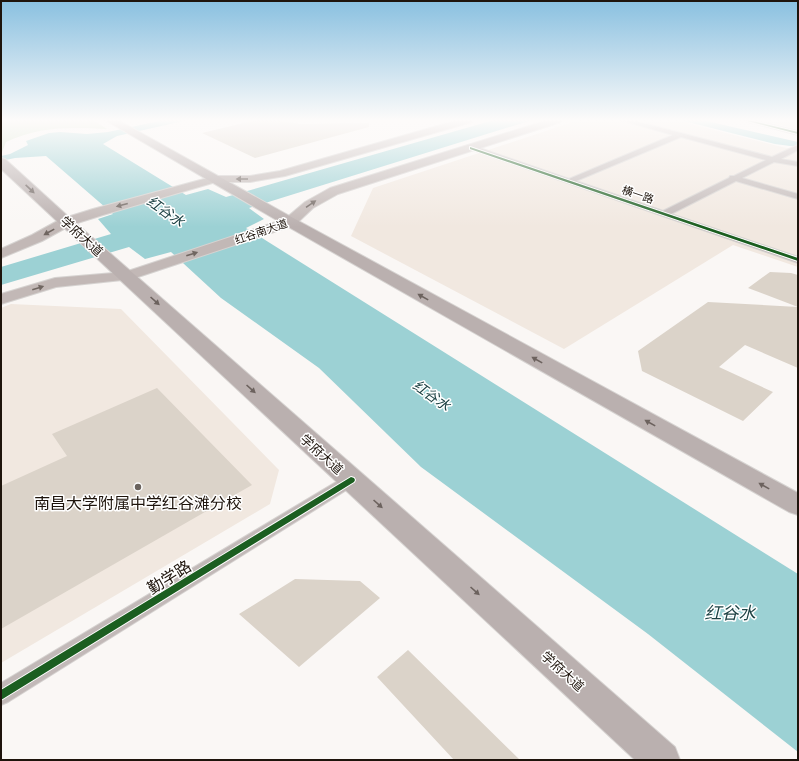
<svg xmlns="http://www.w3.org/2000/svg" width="799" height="761" viewBox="0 0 799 761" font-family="'Noto Sans','Noto Sans SC',sans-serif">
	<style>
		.built { fill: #f1e8e0 }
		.green { fill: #d0e2c7 }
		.water { fill: #9cd1d4 }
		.building { fill: #dbd3c9 }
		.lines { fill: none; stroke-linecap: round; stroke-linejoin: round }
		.minor-casing { stroke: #d6d3d1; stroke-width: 2 }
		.secondary-casing { stroke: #d6d3d1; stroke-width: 2 }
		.primary-casing { stroke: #d6d3d1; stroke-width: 2 }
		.minor { fill: #c2b9b8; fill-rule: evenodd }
		.secondary { fill: #c2b8b6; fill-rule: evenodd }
		.primary { fill: #bab0af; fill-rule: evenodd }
		.cycleway-casing { stroke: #fff; stroke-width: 2 }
		.cycleway { fill: #1b5e20; fill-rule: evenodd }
		.oneway { fill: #706661 }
		.oneway2 { fill: #6c625e }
		.poi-dot { fill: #6b635e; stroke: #fff; stroke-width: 1.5 }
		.labels { text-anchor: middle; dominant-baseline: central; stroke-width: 3; stroke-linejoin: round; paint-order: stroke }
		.far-street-label { font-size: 11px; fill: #1e140c; stroke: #fff }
		.street-label { font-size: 13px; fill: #1e140c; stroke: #fff }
		.water-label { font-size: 14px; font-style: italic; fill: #1d4244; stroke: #fff }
		.near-poi-label { font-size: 16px; fill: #1e140c; stroke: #fff }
		.near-street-label { font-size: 16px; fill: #1e140c; stroke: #fff }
		.near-water-label { font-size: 17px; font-style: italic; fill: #1d4244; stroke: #fff }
	</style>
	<rect width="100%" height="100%" fill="#faf7f5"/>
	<path class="built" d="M579 120H674L782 147 798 150V267L733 245 564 349 351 236 373 188Z
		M760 120H798V129Z
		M11 304 121 309 279 470 270 504 1 663V308Z"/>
	<path class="green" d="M1 120H93L107 129C71 127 39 126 6 142L2 152Z"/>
	<path class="water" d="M164 120H188L117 136 103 144 186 195 208 189 226 197 494 120H532L249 208 264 219 246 228 798 574V752L648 634 421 467 319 368 221 298 171 252 145 259 129 247 1 285V267L111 234 98 219 113 214 46 156 15 158 1 161V156L10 154 28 145 26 141 49 133 60 132 87 134 108 132Z
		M680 120H702L798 142V147L775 144Z"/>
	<path class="building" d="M256 120H274L300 124 369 123V127L255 158 202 133Z
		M770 272 791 273 798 275V307L748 288Z
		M708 302 798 307V368L745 345 719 367 773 392 743 421 642 371 638 351Z
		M157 388 252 485 1 629V486L67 456 52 434Z
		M295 579 360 581 380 598 299 667 239 614Z
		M408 650 520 760H454L377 677Z"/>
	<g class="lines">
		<defs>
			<path id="minor" d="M620 120H631L772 157 798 145V150L781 159 798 162V166L774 162 742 178 798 194V199L736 181 671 214 798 257V263L467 148 471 146H474L569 179 673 135ZM681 137 766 160 734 176H730L729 178 663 211 576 181Z
				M741 120H753L798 131V135Z
				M351 474 356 476 359 480 356 484 8 702 1 705V683L346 476Z"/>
			<path id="secondary" d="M458 120H473L472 122 285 176 250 182H216L103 215 71 225 42 241 1 258V249L32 235 61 219 93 209 215 176H250L280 171Z
				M548 120H562L561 122 338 194 313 208 295 225 132 279 56 287 1 304V294L55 278 125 272 285 219 305 202 330 188Z"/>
			<path id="primary" d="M105 120H118L295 219 798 493V515L789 512 285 225Z
				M1 158 5 159 71 219 675 747 680 760H635L1 169Z"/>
		</defs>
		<use href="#minor" class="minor-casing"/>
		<use href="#secondary" class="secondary-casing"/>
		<use href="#primary" class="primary-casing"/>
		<use href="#minor" class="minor"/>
		<use href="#secondary" class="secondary"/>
		<use href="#primary" class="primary"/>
		<defs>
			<path id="cycleway" d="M743 120H749L798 132V134Z
				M470 147 798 258V261L470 149Z
				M351 477 354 478 355 480 354 482 1 700V690Z"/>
		</defs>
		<use href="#cycleway" class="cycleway-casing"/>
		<use href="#cycleway" class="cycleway"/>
	</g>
	<defs><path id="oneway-solid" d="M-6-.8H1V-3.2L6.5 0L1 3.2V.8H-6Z"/></defs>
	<g class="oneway">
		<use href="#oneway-solid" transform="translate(242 179) rotate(-180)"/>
		<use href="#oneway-solid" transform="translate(311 204) rotate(-34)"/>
		<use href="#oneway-solid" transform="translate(122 205) rotate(165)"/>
		<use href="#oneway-solid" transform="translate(49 232) rotate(151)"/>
		<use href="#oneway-solid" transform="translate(192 254) rotate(-18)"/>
		<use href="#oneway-solid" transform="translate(38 288) rotate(-17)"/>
	</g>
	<g class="oneway2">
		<use href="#oneway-solid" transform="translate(30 189) rotate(43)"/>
		<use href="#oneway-solid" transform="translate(423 297) rotate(-151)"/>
		<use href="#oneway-solid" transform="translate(155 301) rotate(42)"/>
		<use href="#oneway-solid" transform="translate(537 360) rotate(-151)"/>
		<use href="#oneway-solid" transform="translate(251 389) rotate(42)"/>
		<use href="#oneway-solid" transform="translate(650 423) rotate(-151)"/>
		<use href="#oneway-solid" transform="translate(764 486) rotate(-151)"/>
		<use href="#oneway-solid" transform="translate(378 504) rotate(42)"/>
		<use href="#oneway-solid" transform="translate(475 591) rotate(42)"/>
	</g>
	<linearGradient id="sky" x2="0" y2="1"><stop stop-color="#89c0e0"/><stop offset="0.53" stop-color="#fdfbfa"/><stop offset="1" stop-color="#fdfbfa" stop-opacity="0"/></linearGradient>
	<rect width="799" height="227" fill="url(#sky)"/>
	<circle class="poi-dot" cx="138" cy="487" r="4"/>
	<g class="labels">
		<g class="far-street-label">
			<text transform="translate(638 194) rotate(19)">横一路</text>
			<text transform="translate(261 231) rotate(-19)">红谷南大道</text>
		</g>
		<g class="street-label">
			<text transform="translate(82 236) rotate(42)">学府大道</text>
			<text transform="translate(322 454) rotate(42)">学府大道</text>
			<text transform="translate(563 671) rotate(42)">学府大道</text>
		</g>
		<g class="water-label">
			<text transform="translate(166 211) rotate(35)">红谷水</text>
			<text transform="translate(432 395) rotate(35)">红谷水</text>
		</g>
		<g class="near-poi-label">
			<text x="138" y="503">南昌大学附属中学红谷滩分校</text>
		</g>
		<g class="near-street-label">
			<text transform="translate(169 577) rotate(-32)">勤学路</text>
		</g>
		<g class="near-water-label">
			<text x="730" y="612">红谷水</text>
		</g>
	</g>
	<rect width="799" height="761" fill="none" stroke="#1e140c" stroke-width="4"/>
</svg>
